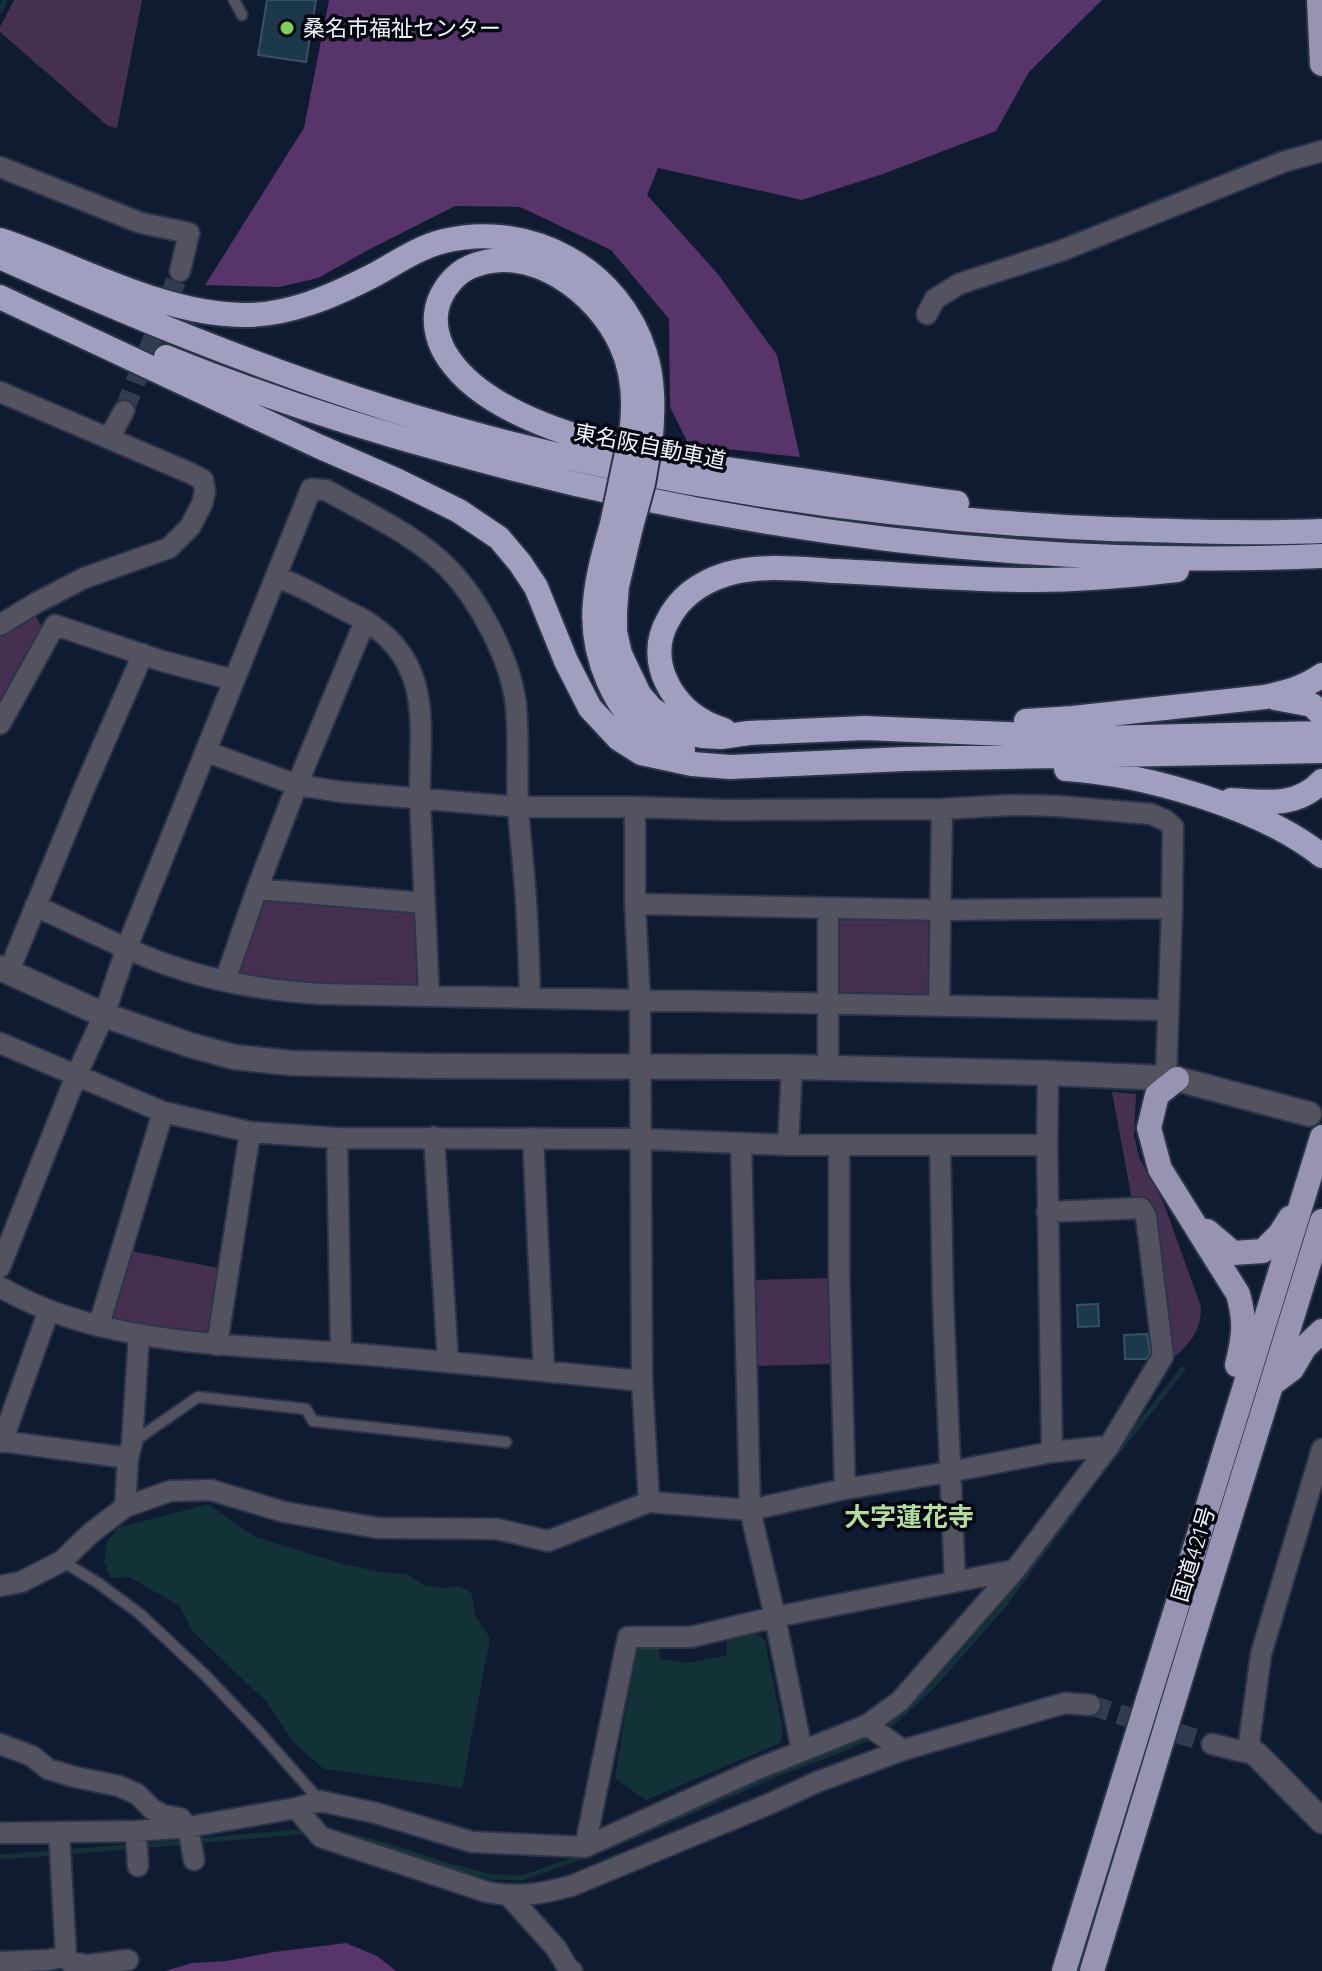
<svg xmlns="http://www.w3.org/2000/svg" width="1322" height="1971" viewBox="0 0 1322 1971" font-family="Quicksand,'Noto Sans JP',sans-serif">
	<style>
		.green { fill: #463051 }
		.forest { fill: #573469 }
		.water { fill: #133238 }
		.lines { fill: none; stroke-linecap: round; stroke-linejoin: round }
		.stream { stroke: #133238; stroke-width: 5 }
		.building { fill: #1b394b; stroke: #345265; stroke-width: 2 }
		.minor-tunnel { stroke: #313c50; stroke-width: 20; stroke-dasharray: 20 10; stroke-linecap: butt }
		.service-casing { stroke: #2a354a; stroke-width: 14 }
		.minor-casing { stroke: #2a354a; stroke-width: 24 }
		.tertiary-casing { stroke: #2a354a; stroke-width: 28 }
		.trunk-casing { stroke: #2a354a; stroke-width: 28 }
		.motorway-casing { stroke: #2a354a; stroke-width: 28 }
		.service { stroke: #53525f; stroke-width: 10 }
		.minor { stroke: #53525f; stroke-width: 20 }
		.tertiary { stroke: #53525f; stroke-width: 24 }
		.trunk { stroke: #9694b2; stroke-width: 24 }
		.motorway { stroke: #a19fc0; stroke-width: 24 }
		.motorway-bridge-casing { stroke: #2a354a; stroke-width: 28; stroke-linecap: butt }
		.motorway-bridge { stroke: #a19fc0; stroke-width: 24 }
		.poi-dot { fill: #7dd154; stroke: #03060f; stroke-width: 3 }
		.labels { text-anchor: middle; dominant-baseline: central; stroke-width: 7; stroke-linejoin: round; paint-order: stroke }
		.poi-label { font-size: 22px; fill: #f0f5ff; stroke: #03060f; text-anchor: start }
		.street-label { font-size: 22px; fill: #f0f5ff; stroke: #03060f }
		.quarter-label { font-size: 26px; font-weight: bold; fill: #b1de9d; stroke: #03060f }
	</style>
	<rect width="100%" height="100%" fill="#0f1b31"/>
	<path class="green" d="M14 0H142L117 128 108 126 0 32V27Z
		M33 612 43 629 0 714V634Z
		M263 898 417 911 422 989 325 987 233 976Z
		M831 914 932 915 931 999 832 998Z
		M1112 1092 1136 1094 1134 1135 1139 1157 1164 1204 1201 1307C1201 1334 1188 1345 1169 1362L1149 1202 1132 1200Z
		M126 1250 223 1269 213 1337 106 1318Z
		M834 1278 836 1364 750 1366 748 1280Z"/>
	<path class="forest" d="M329 0H1102L1029 72 996 131 883 174 802 200 658 168 647 195 717 273 777 355 800 457 689 445 670 407 669 319 611 250 520 207 455 206 370 249 318 278 279 287 205 285 304 128Z
		M346 1943 377 1956 396 1971H165L192 1963 226 1961 274 1952Z"/>
	<path class="water" d="M208 1504 255 1537 343 1564 380 1572 407 1574 425 1586 446 1588 459 1586 472 1594 475 1616 490 1638 462 1788 324 1769 292 1741 268 1703 192 1631 180 1606 129 1577 111 1578 104 1562 107 1541 118 1528Z
		M757 1634 765 1641 783 1731 780 1743 646 1800 615 1778 635 1654 642 1646 660 1647 659 1659 688 1663 727 1655V1638Z"/>
	<g class="lines">
		<path class="stream" d="M0 11 5 0
			M1097 1478 1183 1369
			M884 1731 931 1688 1004 1605 1091 1486
			M343 1834 399 1849 453 1867 493 1877 522 1878 587 1855
			M196 1841 309 1831
			M140 1846 186 1842
			M604 1849 785 1771 831 1754 871 1737
			M64 1852 130 1847
			M0 1857 54 1853"/>
	</g>
	<path class="building" d="M267 0H316L306 62 258 55Z
		M1098 1304 1099 1326 1078 1327 1077 1305Z
		M1147 1334 1150 1353 1146 1359H1125L1124 1335Z"/>
	<g class="lines">
		<path class="minor-tunnel" d="M124 411 180 271
			M1090 1705 1212 1744"/>
		<defs>
			<path id="service" d="M234 0 242 15
				M133 1442 198 1397 306 1409 313 1421 506 1442
				M62 1561 98 1583 140 1614 206 1676 262 1735 320 1801"/>
			<path id="minor" d="M0 167 141 223 189 233 180 271
				M927 314 935 299 959 284 1063 250 1283 162 1322 151
				M0 392 190 473 203 480 205 491 202 504 190 527 169 548 84 578 36 603 0 625
				M109 438 124 411
				M276 577C298 584 317 596 337 606 346 611 355 615 364 620 437 664 418 730 420 801 423 866 426 931 429 996
				M0 724 55 625 162 661 234 680
				M207 752 297 785 342 792 518 807H635L728 810 942 809 1011 805 1057 806 1151 814 1165 820 1173 827 1172 908 1166 1078
				M635 807V904L640 1001 642 1381 649 1502
				M257 889 424 903
				M635 904 940 910 1172 908
				M35 906C78 925 121 948 165 964 215 982 269 991 322 994L1167 1010
				M9 971 84 789 143 654
				M225 981 257 889 297 785 365 621
				M939 1006 942 809
				M0 1043 163 1112 250 1132 337 1138 640 1139 788 1145H1047L1052 1452
				M828 1069V908
				M434 1137 448 1362
				M337 1138 341 1353
				M533 1138 544 1371
				M741 1143 750 1510 775 1617 802 1751
				M788 1145 792 1067
				M839 1145V1275L845 1489
				M940 1145 943 1299 955 1582
				M1047 1145 1048 1073
				M0 1267 76 1076 104 1015 127 947 311 489 326 490C368 514 415 534 449 569 479 600 508 656 515 698 520 735 516 772 518 808 520 835 523 861 525 887 528 924 529 961 530 997
				M0 1287C101 1346 231 1344 344 1353 444 1361 543 1371 642 1381
				M99 1325 163 1112
				M217 1345 250 1132
				M0 1441 128 1458
				M2 1442 49 1310
				M125 1507 128 1458 132 1443 139 1334
				M0 1586 21 1582 62 1561 91 1533 125 1507 170 1491 211 1490 284 1512 378 1528 497 1529 548 1541 649 1502 750 1510 845 1489 949 1472 1052 1452 1109 1446
				M867 1725 903 1750
				M0 1744 32 1756 48 1769 75 1777 119 1786 137 1794 152 1809 163 1815 180 1818 188 1827 194 1860
				M1212 1744 1257 1755
				M1257 1755 1249 1743 1261 1654 1322 1449
				M296 1808 321 1837 487 1892C518 1898 541 1894 571 1886L769 1804 817 1782 903 1750 1065 1703 1090 1705
				M136 1831 138 1866
				M59 1832 66 1956 70 1962 88 1965 128 1960
				M0 1833 136 1831 188 1827 296 1808 320 1801 376 1813 472 1842 585 1847 755 1770 867 1725 900 1701 1015 1570 1109 1446 1163 1356 1146 1216 1141 1208 1047 1212
				M585 1847 628 1637H691L775 1617 1015 1570
				M509 1896 556 1948 568 1968 572 1971
				M0 1962 48 1960 66 1956"/>
			<path id="tertiary" d="M0 968 104 1015 190 1045 234 1057 291 1063 431 1066 792 1067 1048 1073 1166 1078 1177 1079 1309 1114
				M1257 1755 1322 1821"/>
			<path id="trunk" d="M1319 0 1322 64
				M1177 1079 1157 1095 1149 1128 1160 1169 1238 1294C1246 1322 1244 1337 1237 1365
				M1207 1231 1233 1253 1263 1251 1280 1234 1290 1218
				M1272 1384 1292 1369 1305 1347 1322 1331
				M1064 1971 1322 1137
				M1092 1971 1200 1615 1322 1221"/>
			<path id="motorway" d="M0 240C76 265 161 314 242 315 288 316 333 296 374 275 396 263 419 247 444 241 530 220 619 269 645 353 654 381 653 408 651 437
				M0 257C127 314 255 367 389 409 619 481 869 519 1110 529 1180 531 1251 534 1322 531
				M0 297 318 446 396 480 459 511 499 538 520 563 536 587 566 661 590 708 619 739 641 753 692 764 730 767 904 759 1322 751
				M166 357C257 394 352 425 447 451 731 530 1027 569 1322 556
				M631 434C635 405 634 373 621 345 597 292 530 241 470 267 454 274 441 291 437 308 433 326 439 345 449 359 507 444 706 466 802 480 854 488 906 496 957 503
				M612 524C605 549 597 576 595 602 590 653 614 716 660 742 667 746 675 748 683 750
				M631 527 617 586 615 611V632L620 654 639 694 652 709 683 730 702 736 721 737 749 733 865 728 1100 738 1322 733
				M1275 698 1312 705 1322 715
				M1026 721 1073 718 1265 697C1286 692 1304 688 1322 675
				M724 730C698 722 677 705 666 681 657 662 657 640 667 622 679 597 701 582 727 574 762 564 801 569 836 571 897 574 958 579 1019 580 1073 581 1124 576 1177 570
				M1066 769C1144 774 1261 807 1322 856
				M1231 800C1265 802 1297 808 1322 781"/>
		</defs>
		<use href="#service" class="service-casing"/>
		<use href="#minor" class="minor-casing"/>
		<use href="#tertiary" class="tertiary-casing"/>
		<use href="#trunk" class="trunk-casing"/>
		<use href="#motorway" class="motorway-casing"/>
		<use href="#service" class="service"/>
		<use href="#minor" class="minor"/>
		<use href="#tertiary" class="tertiary"/>
		<use href="#trunk" class="trunk"/>
		<use href="#motorway" class="motorway"/>
		<defs>
			<path id="motorway-bridge" d="M612 524 631 434
				M631 527 643 483 651 437"/>
		</defs>
		<use href="#motorway-bridge" class="motorway-bridge-casing"/>
		<use href="#motorway-bridge" class="motorway-bridge"/>
	</g>
	<circle class="poi-dot" cx="287" cy="28" r="8"/>
	<g class="labels">
		<g class="poi-label">
			<text x="303" y="28">桑名市福祉センター</text>
		</g>
		<g class="street-label">
			<text transform="translate(650 446) rotate(11)">東名阪自動車道</text>
			<text transform="translate(1193 1554) rotate(-73)">国道421号</text>
		</g>
		<g class="quarter-label">
			<text x="909" y="1516">大字蓮花寺</text>
		</g>
	</g>
</svg>
